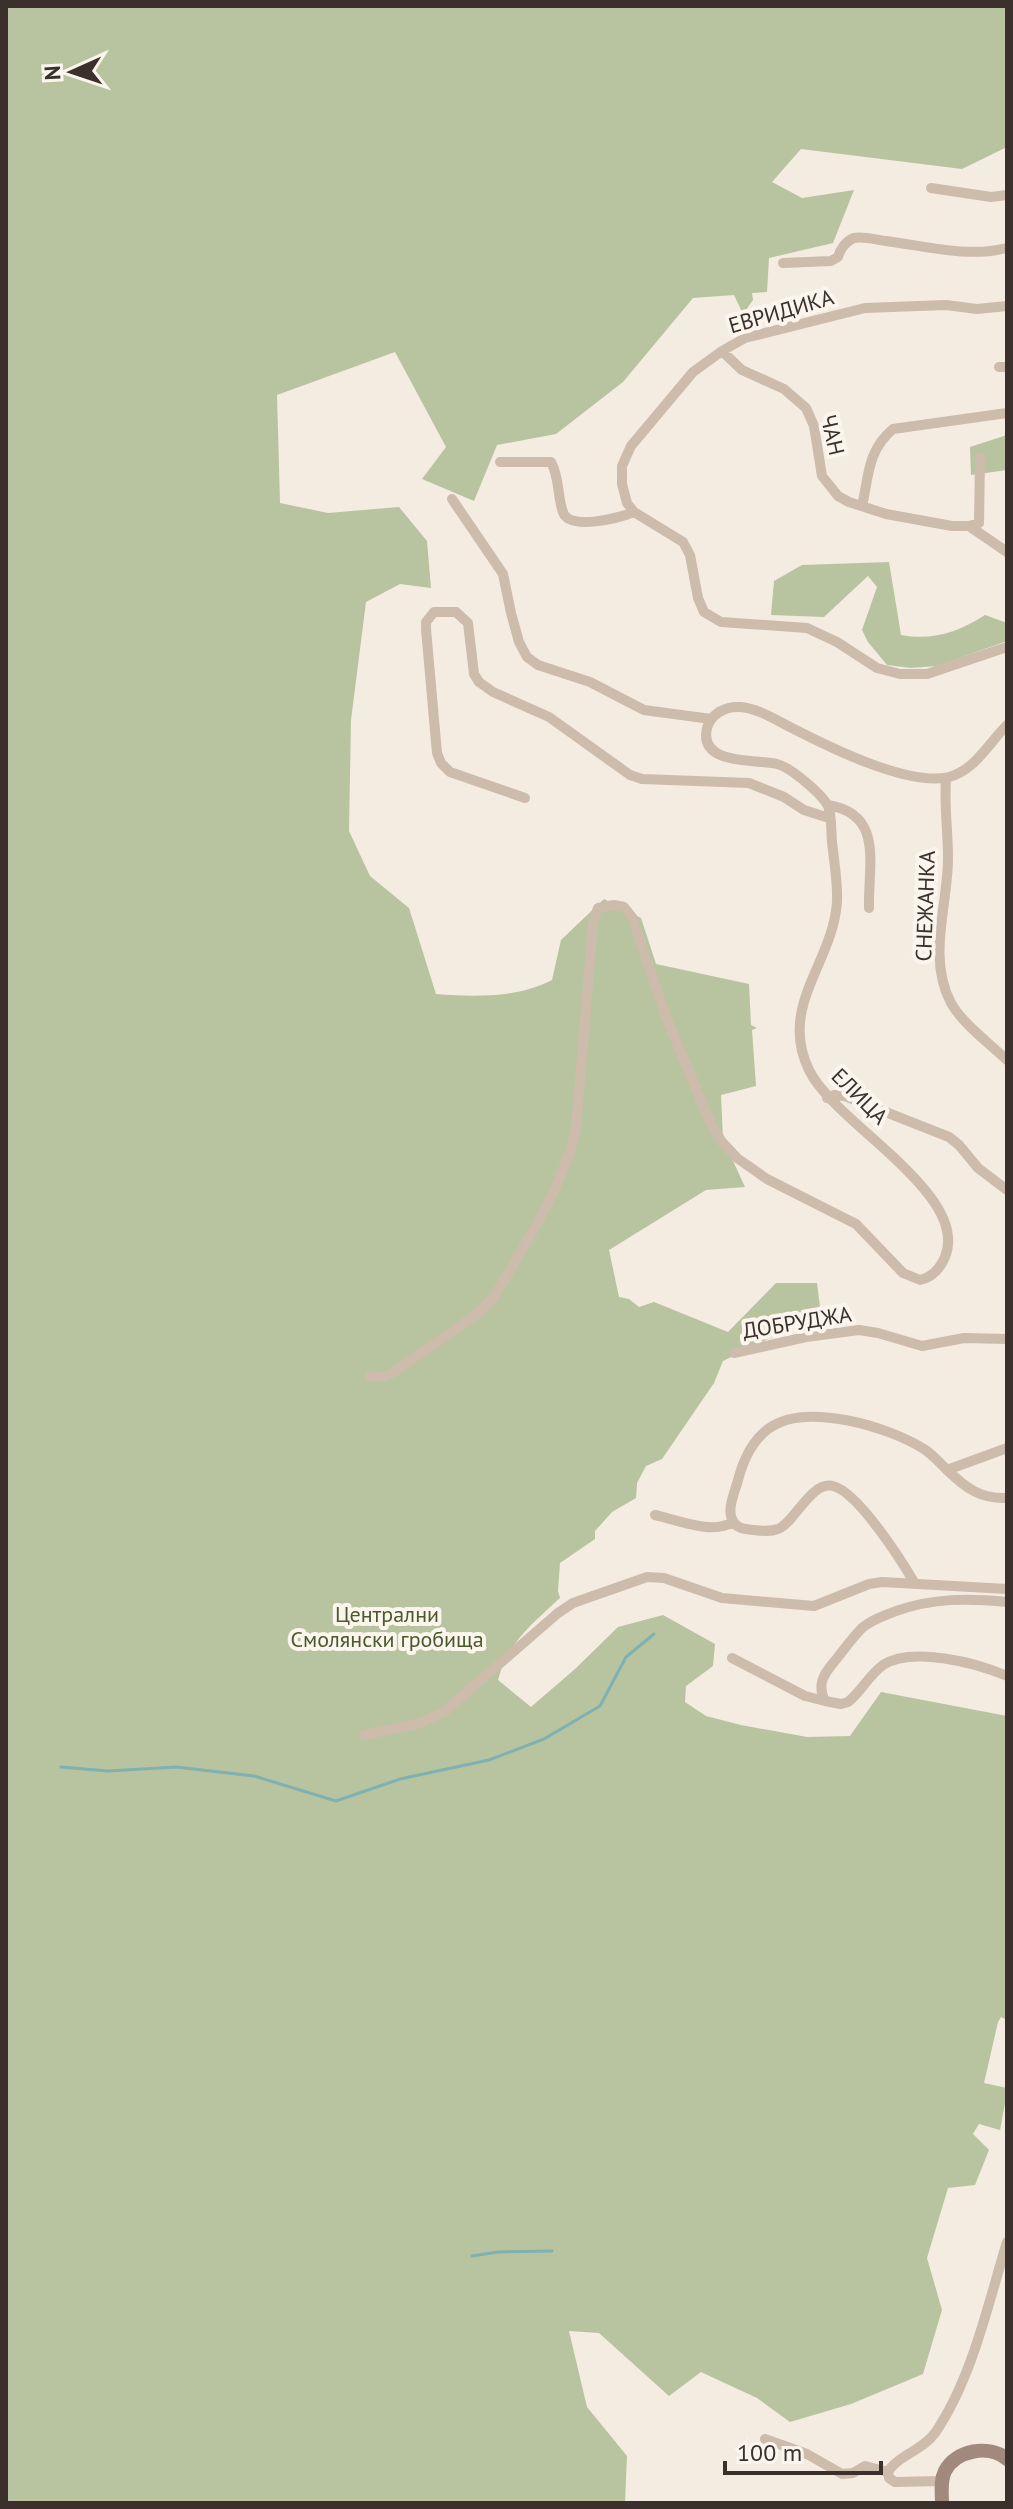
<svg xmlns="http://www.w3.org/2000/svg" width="1013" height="2509" viewBox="0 0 1013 2509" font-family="'PT Sans',sans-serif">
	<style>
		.green { fill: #b8c4a0 }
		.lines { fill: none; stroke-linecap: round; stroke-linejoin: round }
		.stream { stroke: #7fb0b2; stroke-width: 3 }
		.street { stroke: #cdbbac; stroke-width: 10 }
		.secondary { stroke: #a18a7d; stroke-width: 14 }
		.labels { text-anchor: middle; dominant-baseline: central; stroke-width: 8; stroke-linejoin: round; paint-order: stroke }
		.street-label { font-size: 22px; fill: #3b302b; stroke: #fbf5ee }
		.park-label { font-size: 22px; fill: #4a5a2e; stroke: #fbf5ee }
	</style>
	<rect width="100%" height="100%" fill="#f4ebe1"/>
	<path class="green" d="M6 6H1007V147L962 169 801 149 772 182 802 198 854 190 833 243 769 258 767 292 752 293 753 300 743 314 734 295 693 298 623 382 556 434 497 445 474 501 422 479 446 447 395 352 277 395 280 503 328 513 399 507 427 541 431 588 400 584 366 602 351 720 349 831 370 876 409 908 436 994C475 997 518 998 552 980L561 940 604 899 641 918 656 964 749 984 751 1025 757 1028 752 1030 756 1086 721 1095 723 1139 745 1187 706 1190 609 1250 619 1297 629 1299 639 1307 654 1302 728 1332 776 1283H817L822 1323 789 1329 723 1361 714 1383 662 1459 646 1466 637 1483 636 1498 612 1512 595 1531V1539L560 1563 558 1591 560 1598C532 1624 508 1642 498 1680L531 1707 575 1669 618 1627 663 1615 715 1644 713 1666 686 1686 685 1702 706 1716 741 1725 807 1737 850 1736 881 1692 1007 1716V2020L1001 2017 998 2022 984 2083 1007 2088V2093L1000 2130 979 2124 973 2134 989 2150 975 2185 948 2188 927 2258 942 2310 923 2374 851 2404 790 2422 757 2398 701 2372 669 2396 599 2333 569 2331 587 2407 627 2456 625 2503H6Z
		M1007 435V470L971 475 970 447Z
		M889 562 901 635C932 641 959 632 985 615L1007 623V641L937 666 911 668 887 665 868 642 862 630 877 587 868 576 824 617 771 615 774 581 802 565Z"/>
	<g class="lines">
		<path class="stream" d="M61 1767 108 1771 176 1767 254 1776 336 1801 400 1779 489 1760 544 1739 600 1706 626 1657 654 1634
			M472 2256 498 2252 552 2251"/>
		<path class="street" d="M931 188 991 197 1007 195
			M783 263 831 261 838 257C840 249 846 241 854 238 863 236 877 240 886 241 926 246 967 258 1007 248
			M1007 306 977 309 946 305 865 308 745 338 722 351 693 372 631 446 622 466V484L627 503 634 512 683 542 690 555 698 598 704 612 721 622 807 628 837 642 877 668 900 674H927L1007 647
			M722 351 742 370 784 389 806 408 814 426 822 476 838 496 849 502 886 514 952 526H969L1007 552
			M999 367H1007
			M500 462H551C560 478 557 496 563 512 569 531 620 518 634 512
			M452 499 503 574 511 613 519 642 527 657 538 665 590 682 644 710 711 719
			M862 506C869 476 867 451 893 429L1007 413
			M969 526 979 523 980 458
			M946 778C944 805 948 831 948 858 948 905 927 958 951 1003 962 1023 990 1044 1007 1060
			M525 798 450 772 441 763 437 753 426 629V622L434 612H456L468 623 474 674 479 682 493 692 549 717 630 775 642 779 749 783 784 797 804 810 829 818
			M828 805C884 814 868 864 869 908
			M827 1098 834 1095 845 1096 949 1137 959 1145 978 1168 1007 1190
			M734 1353 806 1337 859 1330 878 1333 922 1346 964 1338 1007 1339
			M370 1376 383 1377 394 1372 477 1314 494 1297 532 1233 555 1189 570 1152 576 1128 593 924 598 908 614 905 624 907 632 917 666 1017 711 1124 722 1142 737 1158 767 1179 856 1224 903 1273 920 1280C933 1277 940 1269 945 1257 971 1194 834 1123 809 1070 778 1006 833 963 837 902 838 883 834 861 832 842 831 831 832 816 828 806 822 794 790 767 777 764 757 759 698 766 707 728 711 714 725 706 740 707 757 708 774 719 790 727 827 746 908 787 949 777 975 770 989 743 1007 725
			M947 1470C966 1488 980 1499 1007 1498
			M655 1515C678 1520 712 1535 733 1522
			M914 1582C901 1560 858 1492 833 1486 811 1481 795 1522 778 1529 770 1532 762 1531 754 1530 745 1529 737 1529 733 1521 726 1510 735 1492 738 1480 743 1461 752 1441 768 1429 805 1401 889 1427 924 1449 933 1455 940 1463 947 1470L1007 1448
			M1007 1602C968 1598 933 1598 896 1611 884 1616 872 1619 862 1628 852 1638 843 1651 834 1662 823 1675 817 1685 825 1701L841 1704 848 1702C861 1692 869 1675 883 1665 912 1646 977 1663 1007 1676
			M732 1658 805 1696 825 1701
			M364 1735 417 1724 444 1712 558 1613 573 1603 647 1577 664 1578 722 1598 814 1606 869 1584 882 1582 1007 1589
			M765 2439 807 2454 842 2474 853 2473 865 2466 888 2472
			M941 2481 895 2482 889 2478 888 2472C897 2456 922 2451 935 2433 972 2379 988 2304 1007 2242"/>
		<path class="secondary" d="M942 2503C942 2492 940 2481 945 2471 956 2450 989 2444 1007 2459"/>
	</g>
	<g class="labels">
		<g class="street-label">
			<text transform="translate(781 311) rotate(-16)">ЕВРИДИКА</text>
			<text transform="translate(833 435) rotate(77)">ЧАН</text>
			<text transform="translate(925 906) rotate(-88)">СНЕЖАНКА</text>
			<text transform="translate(860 1096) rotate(45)">ЕЛИЦА</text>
			<text transform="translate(797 1322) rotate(-9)">ДОБРУДЖА</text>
		</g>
		<g class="park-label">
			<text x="387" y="1614">Централни<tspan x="387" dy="25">Смолянски гробища</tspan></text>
		</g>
	</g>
	<rect width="1013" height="2509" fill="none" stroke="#3b302b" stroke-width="16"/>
	<g transform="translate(72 72) rotate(267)" stroke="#fbf5ee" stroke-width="6" paint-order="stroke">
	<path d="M0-6L14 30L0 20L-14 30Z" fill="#3b302b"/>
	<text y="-12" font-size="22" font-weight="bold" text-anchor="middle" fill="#3b302b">N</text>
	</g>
	<path d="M725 2461v12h156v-12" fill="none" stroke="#3b302b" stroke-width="4"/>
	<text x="737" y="2461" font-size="24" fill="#3b302b" stroke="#fbf5ee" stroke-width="6" paint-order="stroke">100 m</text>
</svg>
